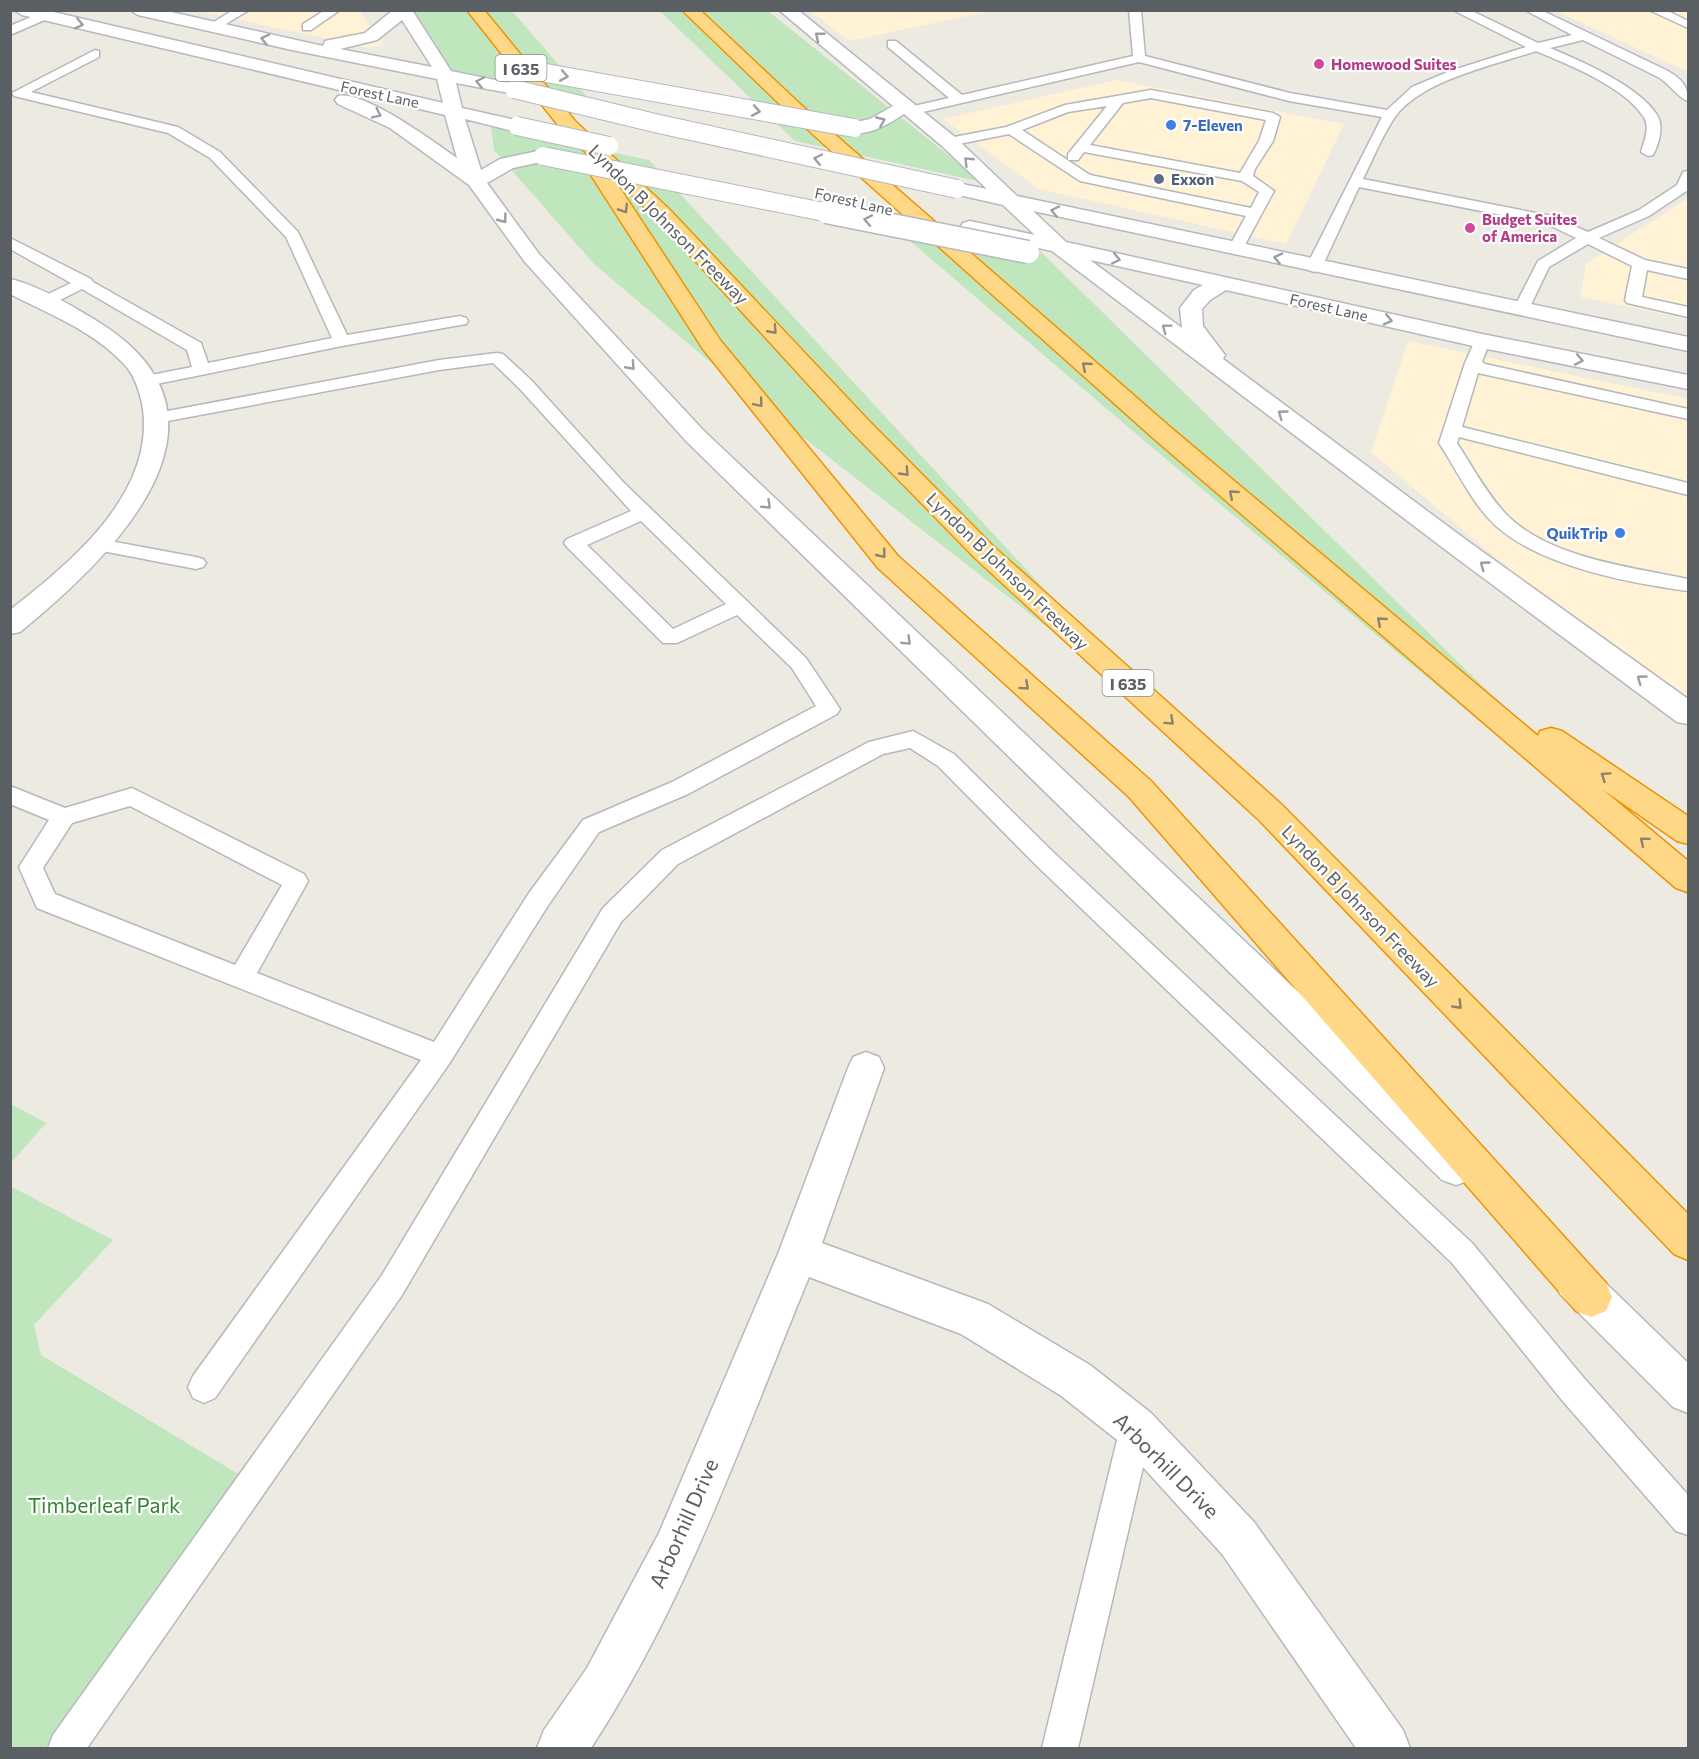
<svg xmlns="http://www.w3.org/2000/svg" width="1699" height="1759" viewBox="0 0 1699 1759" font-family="Commissioner,sans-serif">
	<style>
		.commercial { fill: #fff2d5 }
		.green { fill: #c0e6bd }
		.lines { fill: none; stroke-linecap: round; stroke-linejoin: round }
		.service-casing { stroke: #b4b8bd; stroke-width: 3 }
		.minor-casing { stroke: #b4b8bd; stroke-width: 3 }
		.secondary-casing { stroke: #b5b9bf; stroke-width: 3 }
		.motorway-casing { stroke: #ef9300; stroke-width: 3 }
		.service { fill: #fff; fill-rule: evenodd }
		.minor { fill: #fff; fill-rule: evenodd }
		.secondary { fill: #fff; fill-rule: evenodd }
		.motorway { fill: #ffd887; fill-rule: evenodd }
		.secondary-bridge-far1-casing { stroke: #b5b9bf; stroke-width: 20; stroke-linecap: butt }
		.secondary-bridge-casing { stroke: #b5b9bf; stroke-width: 25; stroke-linecap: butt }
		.secondary-bridge-far1 { stroke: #fff; stroke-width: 18 }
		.secondary-bridge { stroke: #fff; stroke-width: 22 }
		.oneway { stroke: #9c9fa1 }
		.oneway2 { stroke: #8c836e }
		.hotel-dot { fill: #d1479c; stroke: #fff; stroke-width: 2 }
		.shop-dot { fill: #3f7fe0; stroke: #fff; stroke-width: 2 }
		.service-dot { fill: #5c6f8a; stroke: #fff; stroke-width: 2 }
		.labels { text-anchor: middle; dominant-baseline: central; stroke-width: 4.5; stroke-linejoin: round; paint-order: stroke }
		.far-hotel-label { font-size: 15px; font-weight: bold; fill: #b23c85; stroke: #fff; text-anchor: start }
		.far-street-label { font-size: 15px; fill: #5a5f63; stroke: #fff }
		.far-shop-label { font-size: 15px; font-weight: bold; fill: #366cbe; stroke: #fff; text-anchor: start }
		.far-service-label { font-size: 15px; font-weight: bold; fill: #4e5e75; stroke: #fff; text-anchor: start }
		.shield { fill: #fff; stroke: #8c8f92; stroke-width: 1.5 }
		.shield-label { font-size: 16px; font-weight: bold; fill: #5a5f63 }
		.street-label { font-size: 18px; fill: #5a5f63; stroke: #fff }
		.near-street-label { font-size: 21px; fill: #5a5f63; stroke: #fff }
		.near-park-label { font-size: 21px; fill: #338331; stroke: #fff }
	</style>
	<rect width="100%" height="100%" fill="#edeae1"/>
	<path class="commercial" d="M199 11H359L384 45 370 48Z
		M810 11H991L849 41Z
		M1556 11H1688V72Z
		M1116 80 1344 124 1286 244 1039 189 943 119Z
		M1688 198V319L1580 297 1586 264Z
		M1408 341 1688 399V721L1371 452Z"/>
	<path class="green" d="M405 11H512L587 97 449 69Z
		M660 11H768L982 182 795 141Z
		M491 127 649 160 1160 715 754 399 594 264 494 150Z
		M876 212 1033 244 1688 888V896L1128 427Z
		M11 1104 46 1123 11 1163Z
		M10 1186 113 1240 34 1325 41 1355 240 1475 45 1748H11Z"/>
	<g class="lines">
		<defs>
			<path id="service" d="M233 10H249L216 30 206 27Z
				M325 10H340L311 30H303V24Z
				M1129 10H1141L1145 56 1290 93 1387 110 1412 87 1450 71 1526 47 1453 10H1470L1538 43 1572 35 1525 10H1541L1668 71C1681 79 1688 85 1688 101 1678 98 1669 83 1658 77L1583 40 1550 48C1579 60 1639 86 1657 115 1664 126 1659 144 1653 155L1648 156 1641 152C1644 141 1651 127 1643 116 1623 86 1569 65 1536 51 1495 65 1421 80 1395 117 1382 136 1373 159 1363 179L1551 216 1588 232 1639 210 1677 185 1683 172 1688 171V190L1649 216 1599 238 1645 260 1688 269V279L1647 270 1642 297 1688 307V317L1627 303 1625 300 1632 266 1588 244 1549 267 1527 313H1515L1513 310 1538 261 1576 238 1547 224 1359 187 1322 267 1314 272 1309 270 1306 267 1382 117 1289 101 1139 62 910 115 903 111 905 108 949 98 888 47V41H896L962 95 1133 56Z
				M1649 10H1666L1688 21V28Z
				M45 11 49 12V18L10 35V26Z
				M95 50 99 51V57L31 92 178 127 220 152 298 232 347 335 460 316 466 318 468 321 466 324 342 346 147 386 141 385 138 381 141 377 192 367 187 350 82 289 50 305H38L36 302 38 299 71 283 10 249V238L91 279 93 282 201 343 208 363 332 338 286 237 210 158 168 133 14 96 12 93Z
				M1151 90 1273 113 1280 117 1273 141 1255 169 1253 176 1274 191 1241 252H1231L1228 249 1246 216 1080 181 1009 134 949 146 942 142 949 138 1006 127 1065 105ZM1151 98 1266 120 1259 141 1240 173 1090 145 1123 103ZM1107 106 1068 154V160H1078L1084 152 1242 181 1259 192 1251 208 1090 175 1022 130 1068 112Z
				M1479 344 1487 349 1482 362 1485 364 1688 409V419L1478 373 1462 427 1688 483V495L1459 437 1457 443C1472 466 1485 491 1504 512 1546 558 1631 567 1688 579V591C1629 583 1542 567 1496 526 1472 504 1457 470 1439 443L1465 363 1473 345Z
				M497 353 503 354 531 380 624 483 806 658 840 709 837 714 688 794 599 832 547 907 449 1064 215 1398 204 1403 193 1398 188 1387 193 1376 421 1060 37 908 19 867 49 820 10 804V786L65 808 132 788 304 874 308 881 257 973 434 1042 529 893 583 820 672 782 816 706 792 668 737 615 677 643H663L567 547 564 543 567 539 631 511 519 388 493 363 439 370 157 423 148 418 157 413 439 360ZM641 521 726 604 673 629 587 545ZM130 806 282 885 235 965 55 894 43 868 72 823Z
				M99 539 196 557 203 559 206 563 203 567 196 569 92 549 89 545 92 541Z
				M913 731 954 754 1053 852 1472 1243 1583 1377 1688 1495V1535L1676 1531 1561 1399 1452 1263 1037 866 938 766 910 748 883 754 678 864 621 922 402 1295 87 1748H48L53 1735 382 1275 603 908 662 850 869 742Z
				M1136 1412 1147 1417 1152 1428 1078 1748H1042L1120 1428 1125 1417Z"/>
			<path id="minor" d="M10 279C38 285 76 308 100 323 254 420 112 557 20 632L10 634V610C70 563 154 495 143 409 140 392 135 375 123 363 93 331 49 314 10 294Z
				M866 1052 879 1057 884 1068 822 1243 988 1304 1090 1365 1151 1413 1254 1522 1403 1730 1410 1748H1356L1222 1554 1121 1443 1060 1395 961 1334 809 1277C743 1437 686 1603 591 1748H537L544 1730 587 1668 659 1533 778 1254 848 1068 853 1057Z"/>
			<path id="secondary" d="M14 10H45L443 103 437 79 292 50 138 15 130 10H162L323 46 325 41 365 33 393 10H412L451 71 520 85 523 89 520 93 514 94 456 83 462 108 524 122 526 126 517 132 465 119 481 170 500 159 543 150 553 156 550 160 513 168 487 183 539 254 704 431 1470 1154 1475 1167 1470 1180 1456 1185 1442 1180 686 441 525 262 469 185 390 128 338 104 335 100 338 96C364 90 434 142 457 158L445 115 22 15ZM402 20 432 67 340 49 377 40Z
				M779 10H798L956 138 1017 196 1688 337V351L1033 211 1066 242 1482 334 1688 375V389L1482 348 1226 290 1210 300 1202 309 1203 326 1225 355 1223 359 1469 542 1688 699V724L1677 722 1451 554 1052 251 963 231 960 227 963 223 970 221 1035 235 1003 205 950 193 947 189 950 185 957 183 987 189 942 146 904 114C887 125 868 137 847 132L845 128 847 124 870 119 893 106ZM1090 260 1203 285 1194 290 1180 308 1182 328Z
				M1574 1260 1588 1266 1688 1363V1413L1673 1407 1560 1294 1554 1280 1560 1266Z"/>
			<path id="motorway" d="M467 10H484L575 121 670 210 868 420 993 546 1281 804 1688 1214V1260L1674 1254 1259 820 975 558 850 430 656 218 612 176 720 340 898 556 1151 781 1606 1283 1612 1297 1606 1311 1591 1317 1576 1311 1129 797 878 568 703 349 589 172 592 168 601 167 561 129Z
				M682 10H700L801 105 1170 427 1538 736 1540 731 1551 728 1562 731 1688 816V844L1677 841 1602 789 1688 861V892L1676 888 1152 437 789 113Z"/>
		</defs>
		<use href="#service" class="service-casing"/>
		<use href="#minor" class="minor-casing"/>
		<use href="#secondary" class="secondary-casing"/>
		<use href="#motorway" class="motorway-casing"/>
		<use href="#service" class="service"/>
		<use href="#minor" class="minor"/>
		<use href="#secondary" class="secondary"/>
		<use href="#motorway" class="motorway"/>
		<defs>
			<path id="secondary-bridge-far1" d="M507 66 854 128
				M514 89 659 124 957 189
				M517 126 609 146
				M543 156 834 214"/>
			<path id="secondary-bridge" d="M826 212 1028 252"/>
		</defs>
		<use href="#secondary-bridge-far1" class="secondary-bridge-far1-casing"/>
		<use href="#secondary-bridge" class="secondary-bridge-casing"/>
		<use href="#secondary-bridge-far1" class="secondary-bridge-far1"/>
		<use href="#secondary-bridge" class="secondary-bridge"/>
	</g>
	<defs><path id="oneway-chevron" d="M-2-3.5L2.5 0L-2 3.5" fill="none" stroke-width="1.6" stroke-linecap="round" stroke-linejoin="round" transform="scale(1.5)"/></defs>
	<g class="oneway">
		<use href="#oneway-chevron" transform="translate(79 24) rotate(13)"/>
		<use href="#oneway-chevron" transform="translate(819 36) rotate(-141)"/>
		<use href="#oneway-chevron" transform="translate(265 39) rotate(-167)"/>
		<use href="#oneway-chevron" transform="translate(564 76) rotate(10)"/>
		<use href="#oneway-chevron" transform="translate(480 82) rotate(-168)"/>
		<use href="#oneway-chevron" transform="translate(756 111) rotate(10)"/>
		<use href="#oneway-chevron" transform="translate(377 114) rotate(26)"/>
		<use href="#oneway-chevron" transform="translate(881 121) rotate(-23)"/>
		<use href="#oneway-chevron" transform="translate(818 159) rotate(-168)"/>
		<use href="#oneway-chevron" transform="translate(968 161) rotate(-136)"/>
		<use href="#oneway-chevron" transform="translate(1055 211) rotate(-168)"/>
		<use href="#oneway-chevron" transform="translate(503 219) rotate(53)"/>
		<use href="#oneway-chevron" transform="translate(868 220) rotate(-169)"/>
		<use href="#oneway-chevron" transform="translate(1278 258) rotate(-167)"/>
		<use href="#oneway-chevron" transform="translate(1116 259) rotate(12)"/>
		<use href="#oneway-chevron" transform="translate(1388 320) rotate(13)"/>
		<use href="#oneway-chevron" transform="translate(1166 328) rotate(-143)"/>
		<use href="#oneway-chevron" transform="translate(1579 360) rotate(11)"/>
		<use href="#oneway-chevron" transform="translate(631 366) rotate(48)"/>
		<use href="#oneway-chevron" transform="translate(1282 414) rotate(-144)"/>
		<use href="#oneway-chevron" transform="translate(767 505) rotate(44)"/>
		<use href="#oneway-chevron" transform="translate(1484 565) rotate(-144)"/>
		<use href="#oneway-chevron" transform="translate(907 641) rotate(44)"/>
		<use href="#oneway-chevron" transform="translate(1641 679) rotate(-144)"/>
	</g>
	<g class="oneway2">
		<use href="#oneway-chevron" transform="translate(624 209) rotate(57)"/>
		<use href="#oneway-chevron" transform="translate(773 330) rotate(48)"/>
		<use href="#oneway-chevron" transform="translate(1086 366) rotate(-139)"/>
		<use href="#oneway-chevron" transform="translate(759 403) rotate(50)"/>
		<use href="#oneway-chevron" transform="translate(905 472) rotate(46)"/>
		<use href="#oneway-chevron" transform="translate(1233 494) rotate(-139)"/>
		<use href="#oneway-chevron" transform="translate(882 554) rotate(51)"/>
		<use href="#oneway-chevron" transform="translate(1381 621) rotate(-139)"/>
		<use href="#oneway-chevron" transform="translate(1025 686) rotate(42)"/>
		<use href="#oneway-chevron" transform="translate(1170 721) rotate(42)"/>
		<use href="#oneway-chevron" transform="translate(1605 776) rotate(-146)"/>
		<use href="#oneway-chevron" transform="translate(1644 841) rotate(-140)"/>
		<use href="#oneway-chevron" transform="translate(1458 1005) rotate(46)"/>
	</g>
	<g class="hotel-dot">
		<circle cx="1319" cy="64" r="6"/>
		<circle cx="1470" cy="228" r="6"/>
	</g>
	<g class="shop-dot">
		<circle cx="1171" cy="125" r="6"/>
		<circle cx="1620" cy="533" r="6"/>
	</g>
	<circle class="service-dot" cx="1159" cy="179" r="6"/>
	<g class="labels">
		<g class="far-hotel-label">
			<text x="1331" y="64">Homewood Suites</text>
			<text x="1482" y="219">Budget Suites<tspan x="1482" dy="17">of America</tspan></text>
		</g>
		<g class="far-street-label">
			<text transform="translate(380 94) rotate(12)">Forest Lane</text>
			<text transform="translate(854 201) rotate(13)">Forest Lane</text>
			<text transform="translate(1329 307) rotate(13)">Forest Lane</text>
		</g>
		<g class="far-shop-label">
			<text x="1183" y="125">7-Eleven</text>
			<text x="1608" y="533" text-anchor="end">QuikTrip</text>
		</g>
		<g class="far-service-label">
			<text x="1171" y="179">Exxon</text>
		</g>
		<g class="shield">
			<rect x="495.5" y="55" width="51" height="26" rx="4.5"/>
			<rect x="1102.5" y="670" width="51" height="26" rx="4.5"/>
		</g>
		<g class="shield-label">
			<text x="521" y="68">I 635</text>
			<text x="1128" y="683">I 635</text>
		</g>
		<g class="street-label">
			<text transform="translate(669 224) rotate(45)">Lyndon B Johnson Freeway</text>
			<text transform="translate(1008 571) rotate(44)">Lyndon B Johnson Freeway</text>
			<text transform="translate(1361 906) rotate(46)">Lyndon B Johnson Freeway</text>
		</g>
		<g class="near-street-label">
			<text transform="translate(1167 1465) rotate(45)">Arborhill Drive</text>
			<text transform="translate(683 1523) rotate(-66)">Arborhill Drive</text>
		</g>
		<g class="near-park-label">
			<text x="104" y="1504">Timberleaf Park</text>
		</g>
	</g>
	<rect width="1699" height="1759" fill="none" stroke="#5a5f63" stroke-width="24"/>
</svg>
